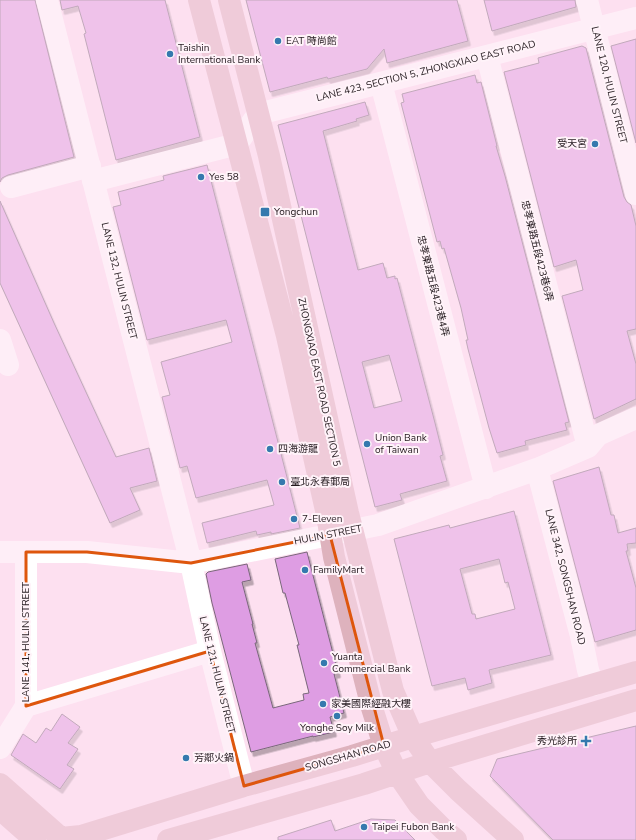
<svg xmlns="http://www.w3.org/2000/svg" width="636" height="840" viewBox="0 0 636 840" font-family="'Nunito Sans','Noto Sans TC',sans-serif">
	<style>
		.building { fill: #de9de3; stroke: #79677a; fill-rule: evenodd; filter: url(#shadow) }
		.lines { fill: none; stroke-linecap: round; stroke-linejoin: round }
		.minor { stroke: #fff; stroke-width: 22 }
		.major { stroke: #deb2bd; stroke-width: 22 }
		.marked { fill: none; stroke: #de560d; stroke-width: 3; stroke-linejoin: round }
		.poi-dot { fill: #3579ae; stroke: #fff3f9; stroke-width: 1.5 }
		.labels { text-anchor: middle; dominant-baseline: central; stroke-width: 4; stroke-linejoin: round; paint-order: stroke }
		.poi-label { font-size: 10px; fill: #241a1f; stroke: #fff3f9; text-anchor: start }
		.street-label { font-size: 10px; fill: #241a1f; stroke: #fff3f9 }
	</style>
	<defs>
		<filter id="shadow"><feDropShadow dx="2.5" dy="4.5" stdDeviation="0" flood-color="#0004"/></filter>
	</defs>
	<rect width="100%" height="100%" fill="#fde0f0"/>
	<path class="building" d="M0 0H35L74 157 8 175 2 178 0 182Z
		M60 0H165L200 137 116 160 84 34 86 33 78 6 62 10Z
		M246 0H457L468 41 387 63 384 49 367 69 328 79 327 77 270 92Z
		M484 0H575L576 7 492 31Z
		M636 39V143L611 46Z
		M582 46 586 48 624 197 627 202 631 205 636 226V329L627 331 636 364V399L594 419 562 296 583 290 576 260 554 267 504 72 539 63 538 58Z
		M475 75 477 83 481 82 497 146H496L505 176 569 422 565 423 567 430 525 441 526 445 497 453 489 428 468 349 466 340H468L461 308 444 248 442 249 440 241 437 242 401 103 404 102 402 94Z
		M365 102 369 115 356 119 357 121 323 131 358 270 383 263 387 278 395 276V279L397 278 435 423 443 455 440 456 447 481 400 494 402 500 375 507 278 125ZM389 355 402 401 374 408 362 362Z
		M207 165 300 528 271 534V532L257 535 256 531 207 543 202 523 274 505 267 480 196 498 187 466 180 468 162 397 170 395 161 362 232 342 226 320 147 340 113 207 121 205 118 192 164 180 163 176Z
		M0 201 54 323 116 457 149 448 157 481 130 488 140 510 110 523 0 283Z
		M599 467 611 515H614L618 533 636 528V543L627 544 628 551H626L636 588V630L595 642 553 481Z
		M514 511 551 655 489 670 492 683 468 690 465 678 432 686 394 539 449 525 450 528ZM499 559 505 583 508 582 515 609 476 619 475 614H472L460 569Z
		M307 552 338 673 334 674 344 713 330 717 334 732 313 737V736L251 752 212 603 206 574 208 572 247 564 251 580 242 582 253 624H252L257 643H255L273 708 304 700 303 694 309 693 297 645H299L285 593H283L275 559Z
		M62 714 80 727 68 743 78 749 67 765 74 769 60 789 11 755 23 734 36 743 46 728 51 731Z
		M636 726V840H553L490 776 497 759Z
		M371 819 395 820 415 840H278V837L331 820 335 831Z"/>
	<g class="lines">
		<path class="minor" d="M47 0 191 563 210 651 244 786
			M587 0 636 194
			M487 56 588 447
			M381 83 486 488
			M93 181 237 144 258 114 636 18
			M11 187 90 166
			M0 340 8 365
			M537 469 581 636 588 670 593 685
			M0 552H87L191 563 378 525 537 469 588 447 598 435 636 418
			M26 706 210 651
			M0 748 26 706V552"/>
		<path class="major" d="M199 0 287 336 327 515 334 557 372 708 384 746 397 773 419 805 443 829 456 840
			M229 0 269 156 348 513 393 691 413 737 430 762 458 790 513 840
			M0 784 61 838 81 836 244 786 352 756 413 737 636 672
			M0 809 35 840
			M168 840 364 784 430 762 636 700"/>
	</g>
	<path d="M0 0H636V840H0ZM330 535 384 746 244 786 210 651 26 706V552H87L191 563Z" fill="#fde0f0" fill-opacity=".55" fill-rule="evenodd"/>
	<path class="marked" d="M330 535 384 746 244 786 210 651 26 706V552H87L191 563Z"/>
	<g class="poi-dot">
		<circle cx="278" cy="41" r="4"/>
		<circle cx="170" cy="54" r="4"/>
		<circle cx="595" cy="144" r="4"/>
		<circle cx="201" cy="177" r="4"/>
		<rect x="260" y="207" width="10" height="10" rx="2"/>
		<circle cx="367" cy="444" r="4"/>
		<circle cx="270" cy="449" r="4"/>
		<circle cx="282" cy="482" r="4"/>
		<circle cx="294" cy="519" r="4"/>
		<circle cx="305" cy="570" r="4"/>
		<circle cx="324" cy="663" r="4"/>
		<circle cx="323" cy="704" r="4"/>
		<circle cx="337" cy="716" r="4"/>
		<path d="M584 735h4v4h4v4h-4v4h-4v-4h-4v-4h4z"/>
		<circle cx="186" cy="758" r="4"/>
		<circle cx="364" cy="827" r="4"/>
	</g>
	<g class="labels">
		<g class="poi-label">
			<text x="286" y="41">EAT 時尚館</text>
			<text x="178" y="48">Taishin<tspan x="178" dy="12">International Bank</tspan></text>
			<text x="587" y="144" text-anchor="end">受天宮</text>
			<text x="209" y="177">Yes 58</text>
			<text x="274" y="212">Yongchun</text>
			<text x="375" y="438">Union Bank<tspan x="375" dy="12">of Taiwan</tspan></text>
			<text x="278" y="449">四海游龍</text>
			<text x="290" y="482">臺北永春郵局</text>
			<text x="302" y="519">7-Eleven</text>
			<text x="313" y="570">FamilyMart</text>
			<text x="332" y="657">Yuanta<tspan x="332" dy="12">Commercial Bank</tspan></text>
			<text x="331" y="704">家美國際經融大樓</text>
			<text x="337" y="728" text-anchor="middle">Yonghe Soy Milk</text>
			<text x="577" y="741" text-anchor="end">秀光診所</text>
			<text x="194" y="758">芳鄰火鍋</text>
			<text x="372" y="827">Taipei Fubon Bank</text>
		</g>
		<g class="street-label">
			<text transform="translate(426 71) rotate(-14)">LANE 423, SECTION 5, ZHONGXIAO EAST ROAD</text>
			<text transform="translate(609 85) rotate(76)">LANE 120, HULIN STREET</text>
			<text transform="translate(537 251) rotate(76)">忠孝東路五段423巷6弄</text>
			<text transform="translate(119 281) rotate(76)">LANE 132, HULIN STREET</text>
			<text transform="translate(433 286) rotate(76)">忠孝東路五段423巷4弄</text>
			<text transform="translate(319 382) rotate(78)">ZHONGXIAO EAST ROAD SECTION 5</text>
			<text transform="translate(328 535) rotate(-11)">HULIN STREET</text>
			<text transform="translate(565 577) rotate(76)">LANE 342, SONGSHAN ROAD</text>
			<text transform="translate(26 642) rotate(-90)">LANE 141, HULIN STREET</text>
			<text transform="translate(217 675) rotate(76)">LANE 121, HULIN STREET</text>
			<text transform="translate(348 756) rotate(-16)">SONGSHAN ROAD</text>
		</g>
	</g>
</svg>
